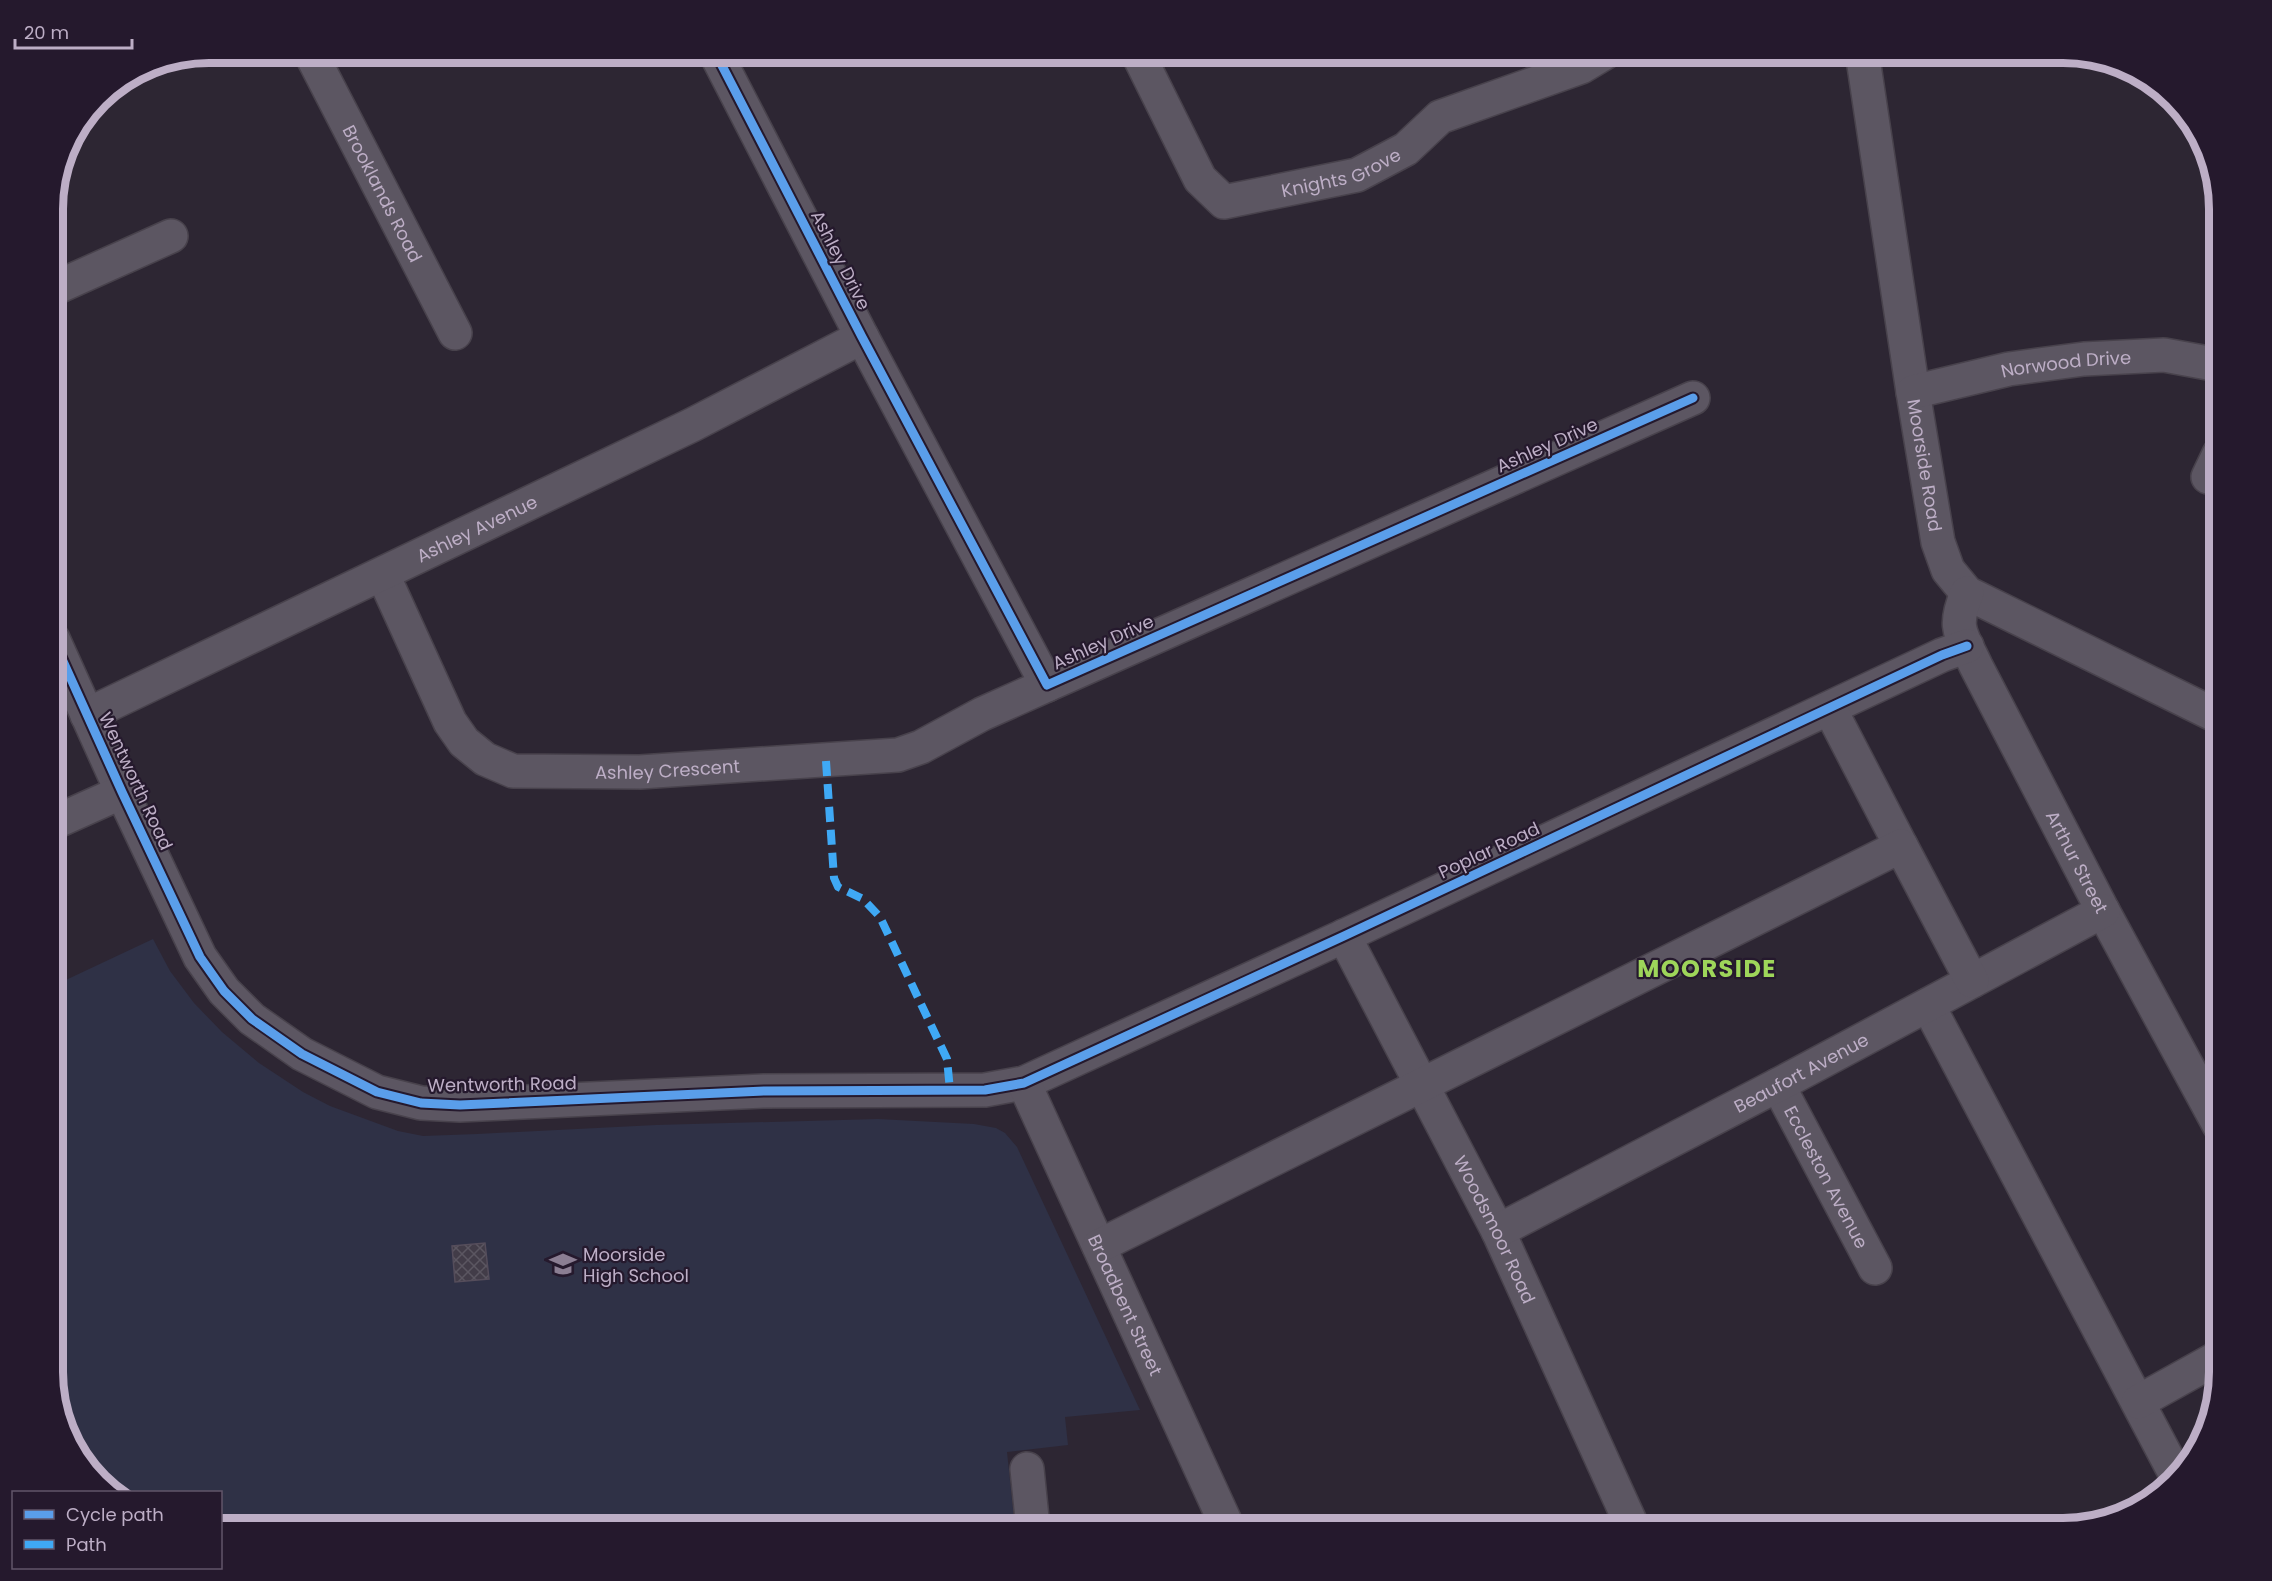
<svg xmlns="http://www.w3.org/2000/svg" width="2272" height="1581" viewBox="0 0 2272 1581" font-family="Poppins,sans-serif">
	<style>
		.green { fill: #2f3146 }
		.building { fill: url(#building-cross-hatch); stroke: #554d5b; stroke-width: 1.5 }
		.lines { fill: none; stroke-linecap: round; stroke-linejoin: round }
		.minor-casing { stroke: #48424c; stroke-width: 36 }
		.minor { stroke: #5c5662; stroke-width: 33 }
		.quiet { stroke: #3fa9f5; stroke-width: 8; stroke-dasharray: 15 8; stroke-linecap: butt }
		.cycleway-casing { stroke: #25192d; stroke-width: 13 }
		.cycleway { stroke: #5a9eea; stroke-width: 9 }
		.labels { text-anchor: middle; dominant-baseline: central; stroke-width: 4.5; stroke-linejoin: round; paint-order: stroke }
		.street-label { font-size: 18px; fill: #bdaec6; stroke: #25192d }
		.poi-label { font-size: 18px; fill: #bdaec6; stroke: #25192d; text-anchor: start }
		.district-label { font-size: 24px; font-weight: bold; letter-spacing: 1.5px; fill: #9ed55a; stroke: #25192d }
		.rim { fill: none; stroke: #bdaec6; stroke-width: 8 }
	</style>
	<defs>
		<pattern id="building-cross-hatch" width="8" height="8" patternUnits="userSpaceOnUse" patternTransform="scale(1.5)"><rect width="8" height="8" fill="#423c48"/><path d="M0 0l8 8M0 8l8-8" fill="none" stroke="#5b5661"/></pattern>
	</defs>
	<rect width="100%" height="100%" fill="#2d2633"/>
	<path class="green" d="M153 939 170 971 194 1003 222 1032 259 1063 303 1092 330 1106 398 1131 423 1136 477 1134 656 1125 878 1119 974 1124 996 1128 1005 1133 1017 1147 1140 1410 1065 1417 1068 1445 1007 1452 1015 1528H221L220 1492H113L73 1450 53 1382V986Z"/>
	<path class="building" d="M485 1243 489 1279 455 1282 452 1246Z"/>
	<g class="lines">
		<defs>
			<g id="minor">
				<path id="s1" d="M310 52 455 333"/>
				<path d="M715 52 862 337 1047 685 1693 398"/>
				<path id="s2" d="M1137 52 1200 179 1224 202 1357 175 1406 149 1440 117 1581 67 1606 52"/>
				<path id="s3" d="M1862 52 1913 392 1938 542 1948 570 1967 593 2219 717"/>
				<path d="M53 289 171 236"/>
				<path id="s4" d="M1913 392 2009 369 2084 359 2164 355 2219 365"/>
				<path d="M2208 477 2219 454"/>
				<path id="s5" d="M383 575 450 722 464 742 485 759 513 771 640 772 898 755 921 747 982 714 1047 685"/>
				<path id="s6" d="M1967 593C1952 629 1961 633 1976 666L2103 911 2219 1125"/>
				<path d="M53 639 122 792 200 957 224 991 252 1019 302 1054 377 1092 421 1103 460 1105 764 1091 985 1090 1024 1083 1344 936 1942 655 1967 646"/>
				<path d="M1830 709 1901 846"/>
				<path id="s7" d="M87 715 692 425 862 337"/>
				<path d="M53 823 122 792"/>
				<path id="s8" d="M1344 936 1498 1231 1633 1528"/>
				<path d="M1928 1005 2176 1475"/>
				<path id="s9" d="M1024 1083 1228 1528"/>
				<path id="s10" d="M1778 1085 1875 1268"/>
				<path id="s11" d="M1498 1231 1778 1085 2103 911"/>
				<path d="M1099 1246 1901 846 1972 981"/>
				<path d="M2138 1402 2219 1357"/>
				<path d="M1027 1469 1033 1528"/>
			</g>
		</defs>
		<use href="#minor" class="minor-casing"/>
		<use href="#minor" class="minor"/>
		<path class="quiet" d="M826 761 834 878 838 887 863 899 880 917 947 1059 950 1090"/>
		<defs>
			<path id="cycleway" d="M715 52 862 337 1047 685 1693 398
				M53 639 122 792 200 957 224 991 252 1019 302 1054 377 1092 421 1103 460 1105 764 1091 985 1090 1024 1083 1344 936 1942 655 1967 646"/>
		</defs>
		<use href="#cycleway" class="cycleway-casing"/>
		<use href="#cycleway" class="cycleway"/>
	</g>
	<defs>
		<symbol id="school-bare" viewBox="-9 -9 18 18"><path d="M0-5L7-2L0 1L-7-2ZM-4 1L0 2.5L4 1V4Q0 6-4 4Z" fill="#8b7e93" stroke="#25192d" stroke-width="2.5" paint-order="stroke"/></symbol>
	</defs>
	<g fill-rule="evenodd">
		<use href="#school-bare" x="544" y="1245" width="38" height="38"/>
	</g>
	<g class="labels">
		<g class="street-label">
			<text stroke="none"><textPath href="#s2" startOffset="296">Knights Grove</textPath></text>
			<text stroke="none"><textPath href="#s1" startOffset="159">Brooklands Road</textPath></text>
			<text transform="translate(841 260) rotate(63)">Ashley Drive</text>
			<text stroke="none"><textPath href="#s4" startOffset="156">Norwood Drive</textPath></text>
			<text transform="translate(1547 445) rotate(-24)">Ashley Drive</text>
			<text stroke="none"><textPath href="#s3" startOffset="418">Moorside Road</textPath></text>
			<text stroke="none"><textPath href="#s7" startOffset="432">Ashley Avenue</textPath></text>
			<text transform="translate(1103 642) rotate(-24)">Ashley Drive</text>
			<text stroke="none"><textPath href="#s5" startOffset="398">Ashley Crescent</textPath></text>
			<text transform="translate(136 781) rotate(65)">Wentworth Road</text>
			<text transform="translate(1489 850) rotate(-25)">Poplar Road</text>
			<text stroke="none"><textPath href="#s6" startOffset="298">Arthur Street</textPath></text>
			<text stroke="none"><textPath href="#s11" startOffset="342">Beaufort Avenue</textPath></text>
			<text transform="translate(502 1084) rotate(-1)">Wentworth Road</text>
			<text stroke="none"><textPath href="#s10" startOffset="104">Eccleston Avenue</textPath></text>
			<text stroke="none"><textPath href="#s8" startOffset="330">Woodsmoor Road</textPath></text>
			<text stroke="none"><textPath href="#s9" startOffset="244">Broadbent Street</textPath></text>
		</g>
		<g class="poi-label">
			<text x="583" y="1254">Moorside<tspan x="583" dy="21">High School</tspan></text>
		</g>
		<g class="district-label">
			<text x="1707" y="968">MOORSIDE</text>
		</g>
	</g>
	<path d="M0 0H2272V1581H0ZM209 63H2063A146 146 0 0 1 2209 209V1372A146 146 0 0 1 2063 1518H209A146 146 0 0 1 63 1372V209A146 146 0 0 1 209 63Z" fill="#25192d" fill-rule="evenodd"/>
	<path class="rim" d="M209 63H2063A146 146 0 0 1 2209 209V1372A146 146 0 0 1 2063 1518H209A146 146 0 0 1 63 1372V209A146 146 0 0 1 209 63Z"/>
	<rect x="12" y="1491" width="210" height="78" fill="#25192d" stroke="#62556a" stroke-width="1.5"/>
	<rect x="24" y="1510" width="30" height="9" fill="#5a9eea" stroke="#62556a" stroke-width="1.5"/>
	<text x="66" y="1521" font-size="18" fill="#bdaec6">Cycle path</text>
	<rect x="24" y="1540" width="30" height="9" fill="#3fa9f5" stroke="#62556a" stroke-width="1.5"/>
	<text x="66" y="1551" font-size="18" fill="#bdaec6">Path</text>
	<path d="M15 39v9h117v-9" fill="none" stroke="#bdaec6" stroke-width="3"/>
	<text x="24" y="39" font-size="18" fill="#bdaec6" stroke="#25192d" stroke-width="4.5" paint-order="stroke">20 m</text>
</svg>
